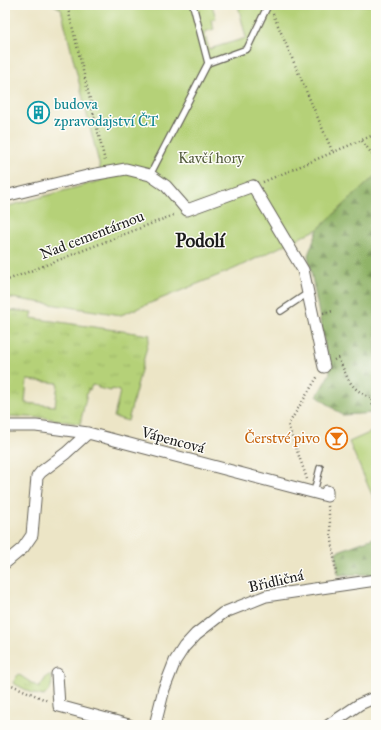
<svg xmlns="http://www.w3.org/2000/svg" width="381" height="730" viewBox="0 0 381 730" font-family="'IM FELL Great Primer',serif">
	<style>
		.grass { fill: url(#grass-tufts); stroke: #68764a; fill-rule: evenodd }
		.forest { fill: url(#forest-firs); stroke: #566842 }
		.green { fill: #b5d178; stroke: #68764a }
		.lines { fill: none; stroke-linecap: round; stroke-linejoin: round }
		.lane-casing { stroke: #656258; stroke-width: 8 }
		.street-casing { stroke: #656258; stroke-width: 13 }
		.path { stroke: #656258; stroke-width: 2.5; stroke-dasharray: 1 3; stroke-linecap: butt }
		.lane { stroke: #fff; stroke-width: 5.5 }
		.street { stroke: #fff; stroke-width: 11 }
		.labels { text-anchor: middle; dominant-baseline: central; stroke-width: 3; stroke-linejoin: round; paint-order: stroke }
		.culture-label { font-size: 15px; fill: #0d838f; stroke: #fdfcf7; text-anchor: start }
		.park-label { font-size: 15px; fill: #525b3c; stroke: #fdfcf7 }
		.street-label { font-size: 15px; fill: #1c1c1c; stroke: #fdfcf7 }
		.food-label { font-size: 15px; fill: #c56008; stroke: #fdfcf7; text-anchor: end }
		.district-label { font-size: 19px; font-weight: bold; fill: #1c1c1c; stroke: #fdfcf7 }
	</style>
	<defs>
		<pattern id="grass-tufts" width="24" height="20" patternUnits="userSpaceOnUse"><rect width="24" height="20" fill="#b5d178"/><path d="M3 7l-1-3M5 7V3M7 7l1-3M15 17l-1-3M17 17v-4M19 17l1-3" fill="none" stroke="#9bb367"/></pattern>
		<pattern id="forest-firs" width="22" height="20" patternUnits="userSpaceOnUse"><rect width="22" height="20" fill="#90b368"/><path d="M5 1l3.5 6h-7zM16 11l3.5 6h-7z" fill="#759155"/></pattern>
	</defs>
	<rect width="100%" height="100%" fill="#fdfcf7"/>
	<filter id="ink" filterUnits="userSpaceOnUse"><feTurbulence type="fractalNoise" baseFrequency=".025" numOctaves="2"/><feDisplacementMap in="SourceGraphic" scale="8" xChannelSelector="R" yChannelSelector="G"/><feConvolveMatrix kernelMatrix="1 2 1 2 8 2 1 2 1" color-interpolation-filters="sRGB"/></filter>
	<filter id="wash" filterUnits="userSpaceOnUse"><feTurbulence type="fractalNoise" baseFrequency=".012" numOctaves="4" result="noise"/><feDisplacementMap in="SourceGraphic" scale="16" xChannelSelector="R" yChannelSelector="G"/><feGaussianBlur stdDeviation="0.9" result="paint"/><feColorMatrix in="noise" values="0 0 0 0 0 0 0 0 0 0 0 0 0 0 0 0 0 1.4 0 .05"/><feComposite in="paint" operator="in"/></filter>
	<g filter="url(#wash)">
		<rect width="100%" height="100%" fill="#ece5c6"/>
		<path class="grass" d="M5 310 33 312 31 318 150 335 128 421 114 417 120 391 112 389 111 391 98 388V386L92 385 90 390 88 389 80 424 46 418 5 416ZM27 380 58 383 55 406 25 403Z
			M18 674 39 688 47 676H51C54 685 50 690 44 696L34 694 13 683Z"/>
		<path class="forest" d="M376 175V413L342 415 317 396 330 373 308 255 318 229Z
			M376 537V574L338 575 336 552Z"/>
		<path class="green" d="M54 5H212L216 18 211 20 214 29 204 32 209 49 246 38 238 5H376V175L318 229 234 269 121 315 5 297V207L103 180 61 9Z
			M376 430V504L349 442Z"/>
	</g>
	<g filter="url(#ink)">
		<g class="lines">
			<defs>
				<path id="lane" d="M193 5 208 63
					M150 175 208 63 247 49 268 5
					M281 311 308 293
					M314 492 320 468"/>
				<path id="street" d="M5 196 91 175 126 169 150 175 166 186 187 210 253 186 303 270 324 367
					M5 426H36L88 433 327 496V491
					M5 563 23 548 32 535 37 477 41 472 66 453 88 433
					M57 674 59 706 129 725
					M155 725 164 689 175 661 184 647 196 634 223 613 266 596 376 580
					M329 725 360 704 376 697"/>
			</defs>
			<use href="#lane" class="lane-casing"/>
			<use href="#street" class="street-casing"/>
			<path class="path" d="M65 5 68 9 105 161
				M273 14 333 153
				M362 141 376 159
				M263 182 376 134
				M376 260 375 262V281L376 285
				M5 281 176 214
				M323 313 333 311
				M334 360 338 358C348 377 348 388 370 397L373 405 376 406
				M307 479 288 425 318 376
				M328 506 336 574
				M5 682 48 701"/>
			<use href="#lane" class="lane"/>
			<use href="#street" class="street"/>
		</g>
	</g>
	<defs>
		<symbol id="building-ring" viewBox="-11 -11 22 22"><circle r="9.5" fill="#fdfcf7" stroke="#0f9aa8" stroke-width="1.5"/><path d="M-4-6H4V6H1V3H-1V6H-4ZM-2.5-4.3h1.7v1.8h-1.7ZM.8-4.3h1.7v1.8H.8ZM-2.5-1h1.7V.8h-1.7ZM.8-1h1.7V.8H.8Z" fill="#0f9aa8"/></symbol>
		<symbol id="bar-ring" viewBox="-11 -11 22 22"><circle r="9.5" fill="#fdfcf7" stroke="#e8710a" stroke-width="1.5"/><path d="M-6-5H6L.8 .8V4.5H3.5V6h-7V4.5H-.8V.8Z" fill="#e8710a"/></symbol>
	</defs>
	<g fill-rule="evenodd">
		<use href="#building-ring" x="26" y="100" width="25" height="25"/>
		<use href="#bar-ring" x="324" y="426" width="25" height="25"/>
	</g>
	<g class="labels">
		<g class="culture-label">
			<text x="54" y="104">budova<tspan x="54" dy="17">zpravodajství ČT</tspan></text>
		</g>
		<g class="park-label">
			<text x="211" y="158">Kavčí hory</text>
		</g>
		<g class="street-label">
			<text transform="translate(92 235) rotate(-21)">Nad cementárnou</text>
			<text transform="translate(173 440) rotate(15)">Vápencová</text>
			<text transform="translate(276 581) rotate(-13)">Břidličná</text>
		</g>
		<g class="food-label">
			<text x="320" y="438">Čerstvé pivo</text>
		</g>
		<g class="district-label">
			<text x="200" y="240">Podolí</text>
		</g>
	</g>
	<rect width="381" height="730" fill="none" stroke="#fdfcf7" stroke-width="20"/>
</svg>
